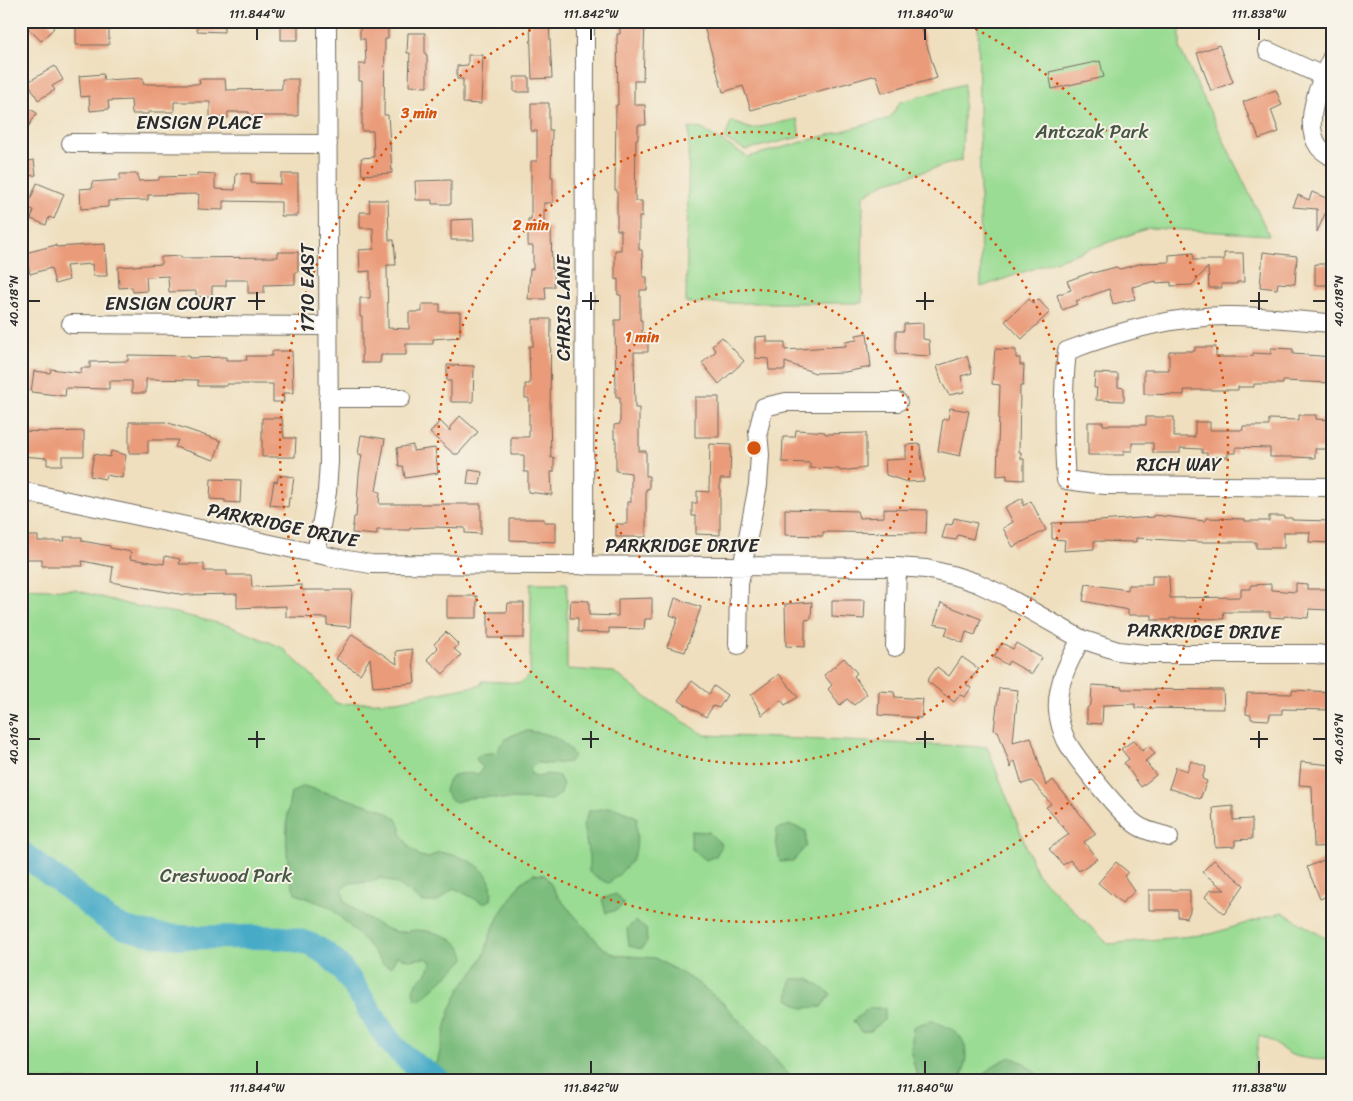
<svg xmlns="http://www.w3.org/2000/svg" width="1353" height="1101" viewBox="0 0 1353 1101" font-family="Sriracha,sans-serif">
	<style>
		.green { fill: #9adc93; stroke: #62845f }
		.forest { fill: #7bbc7d; stroke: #537454 }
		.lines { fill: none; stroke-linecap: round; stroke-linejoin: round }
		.river { stroke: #47abc7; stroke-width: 24 }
		.building { fill: #ea9c7a }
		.minor-casing { stroke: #706a5e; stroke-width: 20 }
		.minor { stroke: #fff; stroke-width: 18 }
		.ticks { fill: none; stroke: #2b2b2b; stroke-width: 2 }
		.ring { fill: none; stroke: #d5540f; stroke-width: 2.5; stroke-dasharray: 2.5 5 }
		.labels { text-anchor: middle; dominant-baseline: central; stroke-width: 4; stroke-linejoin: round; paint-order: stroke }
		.street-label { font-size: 19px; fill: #2b2b2b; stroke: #f7f3e8 }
		.park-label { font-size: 19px; fill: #475745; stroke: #f7f3e8 }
		.centre { fill: #d5540f; stroke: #f7f3e8; stroke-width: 2.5 }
		.ring-label { font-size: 15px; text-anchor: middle; font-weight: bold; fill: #d5540f; stroke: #f7f3e8; stroke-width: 4; stroke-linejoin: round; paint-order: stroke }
		.neatline { fill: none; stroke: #2b2b2b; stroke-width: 2 }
		.ticks-label { font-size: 12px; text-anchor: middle; fill: #2b2b2b }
	</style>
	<rect width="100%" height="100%" fill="#f7f3e8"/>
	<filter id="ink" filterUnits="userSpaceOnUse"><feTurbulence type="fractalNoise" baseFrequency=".02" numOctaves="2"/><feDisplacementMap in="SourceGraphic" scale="10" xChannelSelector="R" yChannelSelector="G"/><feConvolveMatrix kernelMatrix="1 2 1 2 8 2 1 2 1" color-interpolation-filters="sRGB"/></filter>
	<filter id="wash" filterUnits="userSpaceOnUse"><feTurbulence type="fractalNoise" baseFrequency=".0096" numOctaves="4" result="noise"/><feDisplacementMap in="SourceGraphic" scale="20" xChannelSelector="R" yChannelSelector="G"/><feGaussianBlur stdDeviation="1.12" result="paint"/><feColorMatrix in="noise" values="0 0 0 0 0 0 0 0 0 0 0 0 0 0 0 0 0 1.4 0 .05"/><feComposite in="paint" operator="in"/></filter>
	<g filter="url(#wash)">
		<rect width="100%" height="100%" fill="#efdfbe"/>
		<path class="green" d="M978 21H1180V49L1269 235 1149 228 981 287Z
			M964 84 962 160 884 183 863 196 862 303H686L689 128 702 129 748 157 890 118 900 102Z
			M797 119 800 137 745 150 725 139 731 121 751 129Z
			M531 583H567V669L614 672 651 701 705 735 987 747 1037 874 1108 944 1211 934 1282 912 1332 942V1058C1324 1062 1297 1058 1290 1054 1276 1046 1275 1041 1259 1036L1253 1080H1044L1041 1077 985 1074 986 1080H960L965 1070 911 1053 918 1080H21V588L75 590 130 605 176 613 230 626 281 647 319 682 335 702 339 704 397 701 481 685 482 681 521 683 530 674Z"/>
		<path class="forest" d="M528 731C552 734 560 737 574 756L569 762 552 764 538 763 530 768 531 774 539 777 547 774 559 776 563 785 561 794 551 800 502 799 488 797 469 798 456 802 450 799 445 792C448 771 462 773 479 774L483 767 478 763 476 757C483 752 490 754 498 752 500 738 516 733 528 731Z
			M304 786 381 809 396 818 401 827V834L410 848 420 856 429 858 438 852C464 856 497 867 491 900L483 903 454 888 437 902H423L398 884 381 878 369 882 350 883 342 888 345 902C361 914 378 928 398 932 404 933 411 930 417 930 435 931 463 938 465 959L423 998 416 1000C408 987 419 981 427 973 429 970 430 965 431 962L426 958 409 960 397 956 391 967 383 964 365 941 330 907 296 894C284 871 285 819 291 793Z
			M612 807 637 817C636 827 638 844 635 853 631 865 618 875 609 883L605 882 589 872V856L583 826 589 811Z
			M791 825 806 831V846L793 861 780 862 776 841 777 829Z
			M691 831 709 832 722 845 716 856 706 860 691 848Z
			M533 874 545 875 560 899 602 947 616 955 655 958 695 981 722 1002 794 1080H423L437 1063 450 1010 461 987 476 969 485 953 490 934 501 912 521 883Z
			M616 894 624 904 617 910 606 913 602 899Z
			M635 921 646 929 647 942 641 949 629 946 627 929Z
			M791 979H809L831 994 821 1007 802 1008 788 999Z
			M869 1008H885L884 1020 871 1031 861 1032 853 1021Z
			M931 1020C939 1024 953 1028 959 1035 970 1048 966 1065 960 1080H918L911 1053 913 1027Z
			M1010 1057 1024 1063 1044 1080H986L985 1074 996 1064Z"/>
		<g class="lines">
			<path class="river" d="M21 852C40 867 59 881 78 896 93 908 110 924 129 929 166 940 207 937 246 937 271 937 297 936 319 949 352 968 369 1018 393 1045 405 1059 422 1070 438 1080"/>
		</g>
		<g id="blocks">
			<path class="building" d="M21 21H47L54 28 41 41Z
				M86 21H109V45H76V22Z
				M197 21H224V32L197 31Z
				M281 21H298V40H281Z
				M360 21H388V39H385L384 115H388L392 173 362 175 361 158 374 157 373 131H362V81H359V64H366L365 39H360Z
				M530 21H549L552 78 532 79Z
				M620 21H645L643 81H634V105H645L646 125H638V139H636L635 201H642V217H639V250H642L643 277H647V290H640V320H642V335H648V352H634L635 408H639V451H646V476H649V489H646V537H616V524H627V502H631V473L616 471V439H614V425L620 424V397H616L615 320H621V295H618V279H615V250H621V230H617V190H615L616 105H618L617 34H620Z
				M727 21H902L904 27 920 23 937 78 882 93 876 75 751 110 743 86 723 92 704 27Z
				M408 33H425V54L427 55V87L409 86 410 53H407Z
				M1219 45 1233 82 1211 91 1197 53Z
				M468 55H483L481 104 463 103V79H457V66L468 65Z
				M1100 61 1104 77 1052 89 1049 72Z
				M55 66 63 80 52 86 55 90 38 100 28 82Z
				M103 74 104 80 143 78V84H200L199 79H225L226 90 282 89V79H298V116H249V112H228V118H210V102H174V112H148V114H132L131 100 108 101 109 109 90 111 89 96 81 97 79 76Z
				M514 77H529V92H514Z
				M1276 90 1282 105 1271 110 1279 132 1259 139 1254 125 1252 126 1243 102Z
				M531 103H549V130H552L551 177H553V203H544V227H551L552 269H554V287H545L546 299H528L530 269H533V246H528V219H531V161H537V131H531Z
				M21 104 37 113 21 138Z
				M34 160 36 175 21 177V162Z
				M197 173 215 174V189L235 190 236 173 251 174V183L281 184V174H298V216H281V202L223 201V210L198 209 199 194 148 195V200L108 201V207L81 209 80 189 93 188 92 182 120 180V174H138V181L159 180V177L197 176Z
				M451 180V204H432V200H416L415 181Z
				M37 183 64 194 54 219 49 217 46 225 31 219 34 210 27 208Z
				M1312 192 1331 200 1317 232V209L1293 207 1298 195 1309 200Z
				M369 200H388L389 240H394L396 265H387L388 328 409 329V312H422V304H440V312H460V337L433 339V344H406V355H381L380 363H362V317H360V298H370V271L360 272 359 250 374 249 373 228H360V212H370Z
				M473 219 474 240H451V220Z
				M105 244 107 276H93L92 264 66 266 69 280 55 284 51 268 30 274 25 253 56 245V247Z
				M278 252H298V272H295V284L264 285V293H248V280H226V286H212V296L196 297V291L169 292 168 276 146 277 147 291 133 292 132 287 119 288 118 267 161 264V257L181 256V258L278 257Z
				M1263 252 1297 256 1295 284 1278 283 1277 289 1260 287Z
				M1193 253 1194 260H1224V253H1243L1244 282H1237V284H1221L1222 288H1209L1208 267 1192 285 1171 286V282L1156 283V281L1132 287 1135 299 1113 304 1109 289 1076 301 1078 304 1062 310 1057 295 1071 290 1067 281 1092 272 1093 273 1116 267 1120 269 1143 263 1169 262V255Z
				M1315 264H1332V285H1315Z
				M1029 299 1033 304 1038 299 1050 312 1022 339 1005 321Z
				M533 319H551L550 415 551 458 554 457V472H551L552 495 528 492V472H524V455H511V437H529V398H525V384H530L529 346H533Z
				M923 323V339L929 340 930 356 896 354V331H904V324Z
				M867 333 871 367 845 372 815 373 785 362V370H769L768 359 755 358V337L767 336V342H785V350L846 346 845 342 857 340 856 335Z
				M722 337 744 361 719 384 702 363 716 351 712 346Z
				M1195 347H1216V357H1245L1253 356V353L1271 354V348L1293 349V354L1332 357V383L1283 381V384H1254V387H1238V390H1184V395L1144 394V370H1169V351H1195Z
				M995 349 1016 350V358H1020V365H1024L1023 386H1020L1019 452H1021V459H1024V480L1007 479V475L997 476 1000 385 992 384Z
				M272 351H292L293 393H283L284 402H273V384H227V386H198V380L146 379V393H132V381H109V389L66 388 65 396 31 392 34 371 50 373 51 369 81 373V368H90V362L128 361V355L189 356V358L226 357V360H247L246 356H272Z
				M967 356 972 373 961 376 964 392 949 395 942 383 937 366Z
				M447 365 474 366 473 402H451V381H447Z
				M1095 373 1118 374V387L1124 388V401L1096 400 1097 388H1094Z
				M695 397H719V437H695Z
				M950 408 969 411 960 456 938 451 943 419H948Z
				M1299 415H1316V419L1332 420V449H1315V458L1294 457H1270V448L1236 447V453H1228V457H1207V453H1202V449L1180 448V453H1153V443H1132V451H1124V455H1088V422H1103V425H1146V417H1174V437H1195V422H1210V430H1243V426H1269V419L1299 420Z
				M460 416 478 432 458 454H454L430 433 440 421 450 431V427Z
				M262 418H282L284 438H296L295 457H262Z
				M129 422H166L221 441 214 460 175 447 178 440H148V453H129Z
				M796 430 813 431 825 432V434L866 433V468L840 471 839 469 810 468V463L782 462 783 437H795Z
				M21 431 47 432 84 431V456H62V465H47V458L21 456Z
				M361 435 385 439 376 491 380 492 379 504H481V534L465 533V528L434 527 410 528V530H377V535L352 533 354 517H356L359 474 362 455 358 454Z
				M710 444 731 445 730 479H720V535L696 534V516H692V503H697V491L709 492Z
				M920 444 924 481 907 482 886 475 885 460 906 459V445Z
				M413 445V451L435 448 438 473 405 478 403 466H399L397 448Z
				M111 451 126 455 122 478 106 475 105 479 90 476 94 454 110 457Z
				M469 470 482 472 480 485 467 484Z
				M279 475 294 477 291 498H289L288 507 270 505 274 481 277 482Z
				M211 479 241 480 240 503 225 502V500L210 499Z
				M1023 498V506L1031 501 1046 530 1013 547 1003 528 1013 522 1005 507Z
				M785 509 857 511 859 518 884 517V509L927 510 926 533 823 532V536L785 535Z
				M1154 515 1205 521 1206 518 1245 519V521H1269V516H1284V518H1292V520L1332 521V543L1309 542 1310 532H1284V548H1256V542H1199L1136 538V542L1094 541V549L1064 551 1065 540 1052 539V523L1085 522 1154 517Z
				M954 518 977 523 973 539 958 535 956 540 942 538 946 524 952 525Z
				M510 519H544V522H556V542L510 540Z
				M21 536H38V541H65L64 537H82V541L110 546V548L131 552 130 559 164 564 165 556 180 559 179 564H204V571H227V575H251L252 587 302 585V590H352L350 627 327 625V618L286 617V606L237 608V594L185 595 111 582 113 567 82 561 83 566H42V559H21Z
				M1152 576H1169L1170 598 1241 597V589H1251V585L1271 584V590L1296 592V583L1307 584V589H1328V610L1309 609 1308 618 1284 616V618L1270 617V612H1223L1224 619 1170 618V620H1152V615H1128V610L1083 601 1086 584 1128 590V585H1152Z
				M447 596H477V618H447Z
				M652 598V619H645L644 629 609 628V633L578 632V618H570L571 600 589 601V615L618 616V599Z
				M675 598 701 607 685 652 667 647 678 618 670 615Z
				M832 600H865L864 619 832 617Z
				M812 602 811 619 805 620V647L786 646 785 604Z
				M508 603H524V638H488V612H507Z
				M941 603 981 619 975 635 966 632 963 643 945 635 948 627 934 624Z
				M446 632 459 645 454 649 461 655 443 674 427 659 438 648 434 644Z
				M352 634 397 664 396 651 412 649 415 683 373 687 370 658 360 674 336 659Z
				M1002 643 1013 649 1016 643 1042 658 1032 674 1009 661 1007 665 994 657Z
				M962 657 979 669 966 684 971 688 965 697 960 695 954 702 927 681 937 667 949 676Z
				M844 658 857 673 854 676 867 694 854 705 847 699 840 705 828 689 832 685 824 675Z
				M779 674 798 697 785 705 781 700 762 715 751 695Z
				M692 681 709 694 714 686 727 695 719 708 713 706 706 717 678 700Z
				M1092 685 1122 687V689L1223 690 1224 709 1135 708V704L1103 705 1102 724 1087 723V708L1091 704Z
				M999 688 1018 690 1013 742 1031 737 1046 786 1053 780 1096 834 1084 842 1097 859 1079 871 1070 860 1063 865 1049 849 1069 834 1046 807 1051 804 1032 781 1022 784 1015 761 1012 762 1011 768 998 731 994 730Z
				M1292 690 1332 692V710L1282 709V714H1270L1269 720 1251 719V715L1246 714 1247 693 1292 694Z
				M879 691 894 692 895 697 923 699 921 718 878 715Z
				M1134 740 1142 751 1149 746 1155 754 1145 761 1156 775 1141 787 1124 763 1129 759 1121 749Z
				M1191 761 1206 767 1202 779 1207 781 1200 799 1169 788 1176 767 1187 771Z
				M1301 762 1332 765V846L1314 847 1312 786 1299 785Z
				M1233 806V820L1252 819V839L1235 840V846L1215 847 1213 808Z
				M1214 860 1244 885 1224 914 1205 897 1210 890H1225L1202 872Z
				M1324 860 1332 876V894L1320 899 1307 867Z
				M1116 862 1128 872 1124 876 1135 891 1122 903 1098 883Z
				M1149 890H1190V911L1187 918 1178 917V910H1149Z"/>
		</g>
	</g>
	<g filter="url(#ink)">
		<use href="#blocks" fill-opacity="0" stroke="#706a5e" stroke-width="1"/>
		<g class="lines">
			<defs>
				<path id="minor" d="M1268 51 1323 76
					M1332 57C1321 80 1301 123 1319 147 1322 151 1328 154 1332 157
					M71 143 328 144
					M1332 323C1298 321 1265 316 1232 316 1175 315 1119 331 1067 351 1062 395 1063 437 1066 480L1105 485 1332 487
					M71 324 328 326
					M328 398H401
					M21 491 341 559 371 564 897 567 926 569 952 575 977 583 1005 596 1081 639 1118 651 1145 654H1316L1332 656
					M316 554 327 492 329 462 327 21
					M584 566 585 21
					M1081 639C1069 661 1056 685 1058 711 1059 721 1062 731 1066 740 1075 758 1124 819 1140 827 1149 832 1160 834 1169 837
					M738 645 739 584 758 485 760 455 758 431 764 407 786 402H898
					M895 647 897 567"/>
			</defs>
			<use href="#minor" class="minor-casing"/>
			<use href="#minor" class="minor"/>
		</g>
	</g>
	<path class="ticks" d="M257 28V40M591 28V40M925 28V40M1259 28V40M257 292V310M591 292V310M925 292V310M1259 292V310M28 301H40M248 301H265M582 301H599M916 301H934M1250 301H1268M1313 301H1326M257 731V748M591 731V748M925 731V748M1259 731V748M28 739H40M248 739H265M582 739H599M916 739H934M1250 739H1268M1313 739H1326M257 1061V1074M591 1061V1074M925 1061V1074M1259 1061V1074"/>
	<g class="ring">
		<circle cx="754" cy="448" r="158"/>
		<circle cx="754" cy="448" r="316"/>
		<path d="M962 22A474 474 0 1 1 546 22"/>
	</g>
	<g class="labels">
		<g class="street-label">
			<text x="199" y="122">ENSIGN PLACE</text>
			<text transform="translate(307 288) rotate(-90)">1710 EAST</text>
			<text x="170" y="303">ENSIGN COURT</text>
			<text transform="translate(563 308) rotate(-90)">CHRIS LANE</text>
			<text x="1179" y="464">RICH WAY</text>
			<text transform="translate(283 525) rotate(12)">PARKRIDGE DRIVE</text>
			<text x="682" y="545">PARKRIDGE DRIVE</text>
			<text transform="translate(1204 631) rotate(1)">PARKRIDGE DRIVE</text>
		</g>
		<g class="park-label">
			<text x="1092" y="131">Antczak Park</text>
			<text x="226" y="875">Crestwood Park</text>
		</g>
	</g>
	<circle cx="754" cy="448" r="8" class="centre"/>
	<g class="ring-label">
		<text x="419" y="118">3 min</text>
		<text x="531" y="230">2 min</text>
		<text x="642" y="342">1 min</text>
	</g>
	<rect width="1353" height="1101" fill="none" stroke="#f7f3e8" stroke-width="55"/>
	<rect x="28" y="28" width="1298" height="1046" class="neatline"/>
	<g class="ticks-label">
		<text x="257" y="18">111.844°W</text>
		<text x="591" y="18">111.842°W</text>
		<text x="925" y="18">111.840°W</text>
		<text x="1259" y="18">111.838°W</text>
		<text transform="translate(14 301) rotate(-90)" y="4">40.618°N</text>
		<text transform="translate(1339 301) rotate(-90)" y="4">40.618°N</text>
		<text transform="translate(14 739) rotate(-90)" y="4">40.616°N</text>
		<text transform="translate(1339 739) rotate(-90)" y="4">40.616°N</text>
		<text x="257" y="1092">111.844°W</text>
		<text x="591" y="1092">111.842°W</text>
		<text x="925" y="1092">111.840°W</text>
		<text x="1259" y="1092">111.838°W</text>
	</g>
</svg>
